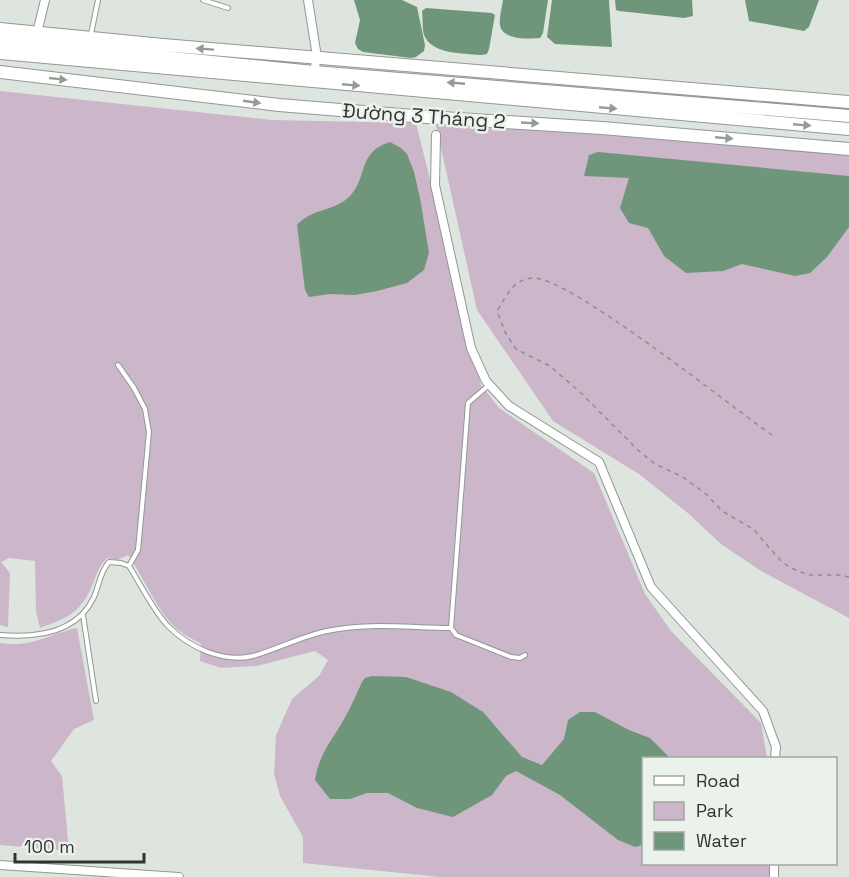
<svg xmlns="http://www.w3.org/2000/svg" width="849" height="877" viewBox="0 0 849 877" font-family="'Space Grotesk',sans-serif">
	<style>
		.green { fill: #ccb6ca }
		.water { fill: #6f967a }
		.lines { fill: none; stroke-linecap: round; stroke-linejoin: round }
		.lane-casing { stroke: #929893; stroke-width: 6 }
		.street-casing { stroke: #929893; stroke-width: 10 }
		.primary-casing { stroke: #929893; stroke-width: 14 }
		.path { stroke: #8c918d; stroke-width: 1.5; stroke-dasharray: 4.5 4.5; stroke-linecap: butt }
		.lane { stroke: #fff; stroke-width: 4 }
		.street { stroke: #fff; stroke-width: 8 }
		.primary { stroke: #fff; stroke-width: 12 }
		.oneway { fill: #989a98 }
		.labels { text-anchor: middle; dominant-baseline: central; stroke-width: 5; stroke-linejoin: round; paint-order: stroke }
		.street-label { font-size: 20px; fill: #323432; stroke: #ebf2ec }
	</style>
	<rect width="100%" height="100%" fill="#dee5df"/>
	<path class="green" d="M0 91 272 120 416 123 481 385 499 408 594 473 645 594 671 631 761 723 767 758H644V864H773L772 877H440L303 863V837L280 796 274 774 276 735 292 699 319 676 328 660 315 651 257 666 221 668 200 661 201 644C193 639 184 635 177 629 158 613 143 576 128 555L117 560 107 558C98 567 96 577 91 588 80 614 64 619 40 628L36 611 35 561 9 558 1 562 10 573 8 627 0 625Z
		M435 121 849 155V618L761 571 721 544 689 514 639 474 553 421 477 310Z
		M77 628 94 720 74 729 51 761 62 776 69 851 0 845V643C35 648 46 634 77 628Z"/>
	<path class="water" d="M354 0H402L417 7 425 45 424 51 416 57 411 58 363 52 358 49 355 43 360 20Z
		M503 0H548L543 33 540 38C529 39 502 40 500 25 499 18 502 7 503 0Z
		M552 0H609L612 47 555 44 547 37Z
		M615 0H692L693 16 684 18 619 11 616 10Z
		M745 0H819L809 27 804 31 749 21Z
		M426 8 492 13 495 15 489 49 487 54 481 55C463 53 432 55 424 35 422 29 423 18 422 11Z
		M390 142 401 148 407 154 414 172 420 198 429 253 424 270 407 283 377 291 355 295 330 294 309 297 305 290 297 225C312 208 334 212 350 196 368 177 357 152 390 142Z
		M598 152 849 176V227L827 257 810 273 795 276 742 264 723 271 686 273 664 256 648 228 629 223 620 208 629 178 584 176 589 155Z
		M372 676 406 677 451 692 483 712 522 757 542 765 564 739 568 720 580 712H595L629 730 650 738 670 758H644L643 845 635 847 618 840 560 795 516 771 506 776 492 795 453 817 417 808 388 793H367L350 799H330L315 780C319 754 331 742 343 721 350 709 356 695 362 682L365 678Z"/>
	<g class="lines">
		<defs>
			<path id="lane" d="M203 0 228 8
				M91 34 98 0
				M118 365 134 388 145 409 149 432 138 550 129 566
				M83 615 96 701
				M451 628 468 403 489 385
				M0 635C36 638 77 634 94 597 99 585 100 572 109 562L121 563 129 566C141 585 154 612 169 627 190 648 224 663 253 656 278 649 302 636 327 631 368 622 410 628 451 628L456 635 511 657 520 658 525 655"/>
			<path id="street" d="M308 0 317 57 314 72
				M37 33 45 0
				M436 135 435 185 471 348 486 381 509 406 599 462 651 587 763 711 776 747 775 758
				M0 865 179 877
				M774 877V864"/>
			<path id="primary" d="M0 29 163 45 849 102
				M0 41 314 72 849 116
				M0 53 849 129
				M0 72 279 105 426 117 602 128 849 149"/>
		</defs>
		<use href="#lane" class="lane-casing"/>
		<use href="#street" class="street-casing"/>
		<use href="#primary" class="primary-casing"/>
		<path class="path" d="M772 435C734 409 566 274 532 278 512 280 506 297 497 311L505 332 516 349 550 366 581 393 639 451 655 464 683 477 707 495 722 511 753 529 782 562 791 568 808 575H839L849 577"/>
		<use href="#lane" class="lane"/>
		<use href="#street" class="street"/>
		<use href="#primary" class="primary"/>
	</g>
	<defs><path id="oneway-solid" d="M-6-.8H1V-3.2L6.5 0L1 3.2V.8H-6Z" transform="scale(1.5)"/></defs>
	<g class="oneway">
		<use href="#oneway-solid" transform="translate(205 49) rotate(-176)"/>
		<use href="#oneway-solid" transform="translate(58 79) rotate(6)"/>
		<use href="#oneway-solid" transform="translate(456 83) rotate(-175)"/>
		<use href="#oneway-solid" transform="translate(351 85) rotate(5)"/>
		<use href="#oneway-solid" transform="translate(252 102) rotate(8)"/>
		<use href="#oneway-solid" transform="translate(608 108) rotate(5)"/>
		<use href="#oneway-solid" transform="translate(530 123) rotate(3)"/>
		<use href="#oneway-solid" transform="translate(802 125) rotate(5)"/>
		<use href="#oneway-solid" transform="translate(724 138) rotate(5)"/>
	</g>
	<g class="labels">
		<g class="street-label">
			<text transform="translate(424 116) rotate(4)">Đường 3 Tháng 2</text>
		</g>
	</g>
	<rect x="642" y="757" width="195" height="108" fill="#ebf2ec" stroke="#a1a6a2" stroke-width="1.5"/>
	<rect x="654" y="776" width="30" height="9" fill="#ffffff" stroke="#a1a6a2" stroke-width="1.5"/>
	<text x="696" y="787" font-size="18" fill="#323432">Road</text>
	<rect x="654" y="802" width="30" height="18" fill="#ccb6ca" stroke="#a1a6a2" stroke-width="1.5"/>
	<text x="696" y="817" font-size="18" fill="#323432">Park</text>
	<rect x="654" y="832" width="30" height="18" fill="#6f967a" stroke="#a1a6a2" stroke-width="1.5"/>
	<text x="696" y="847" font-size="18" fill="#323432">Water</text>
	<path d="M15 853v9h129v-9" fill="none" stroke="#323432" stroke-width="3"/>
	<text x="24" y="853" font-size="18" fill="#323432" stroke="#ebf2ec" stroke-width="4.5" paint-order="stroke">100 m</text>
</svg>
